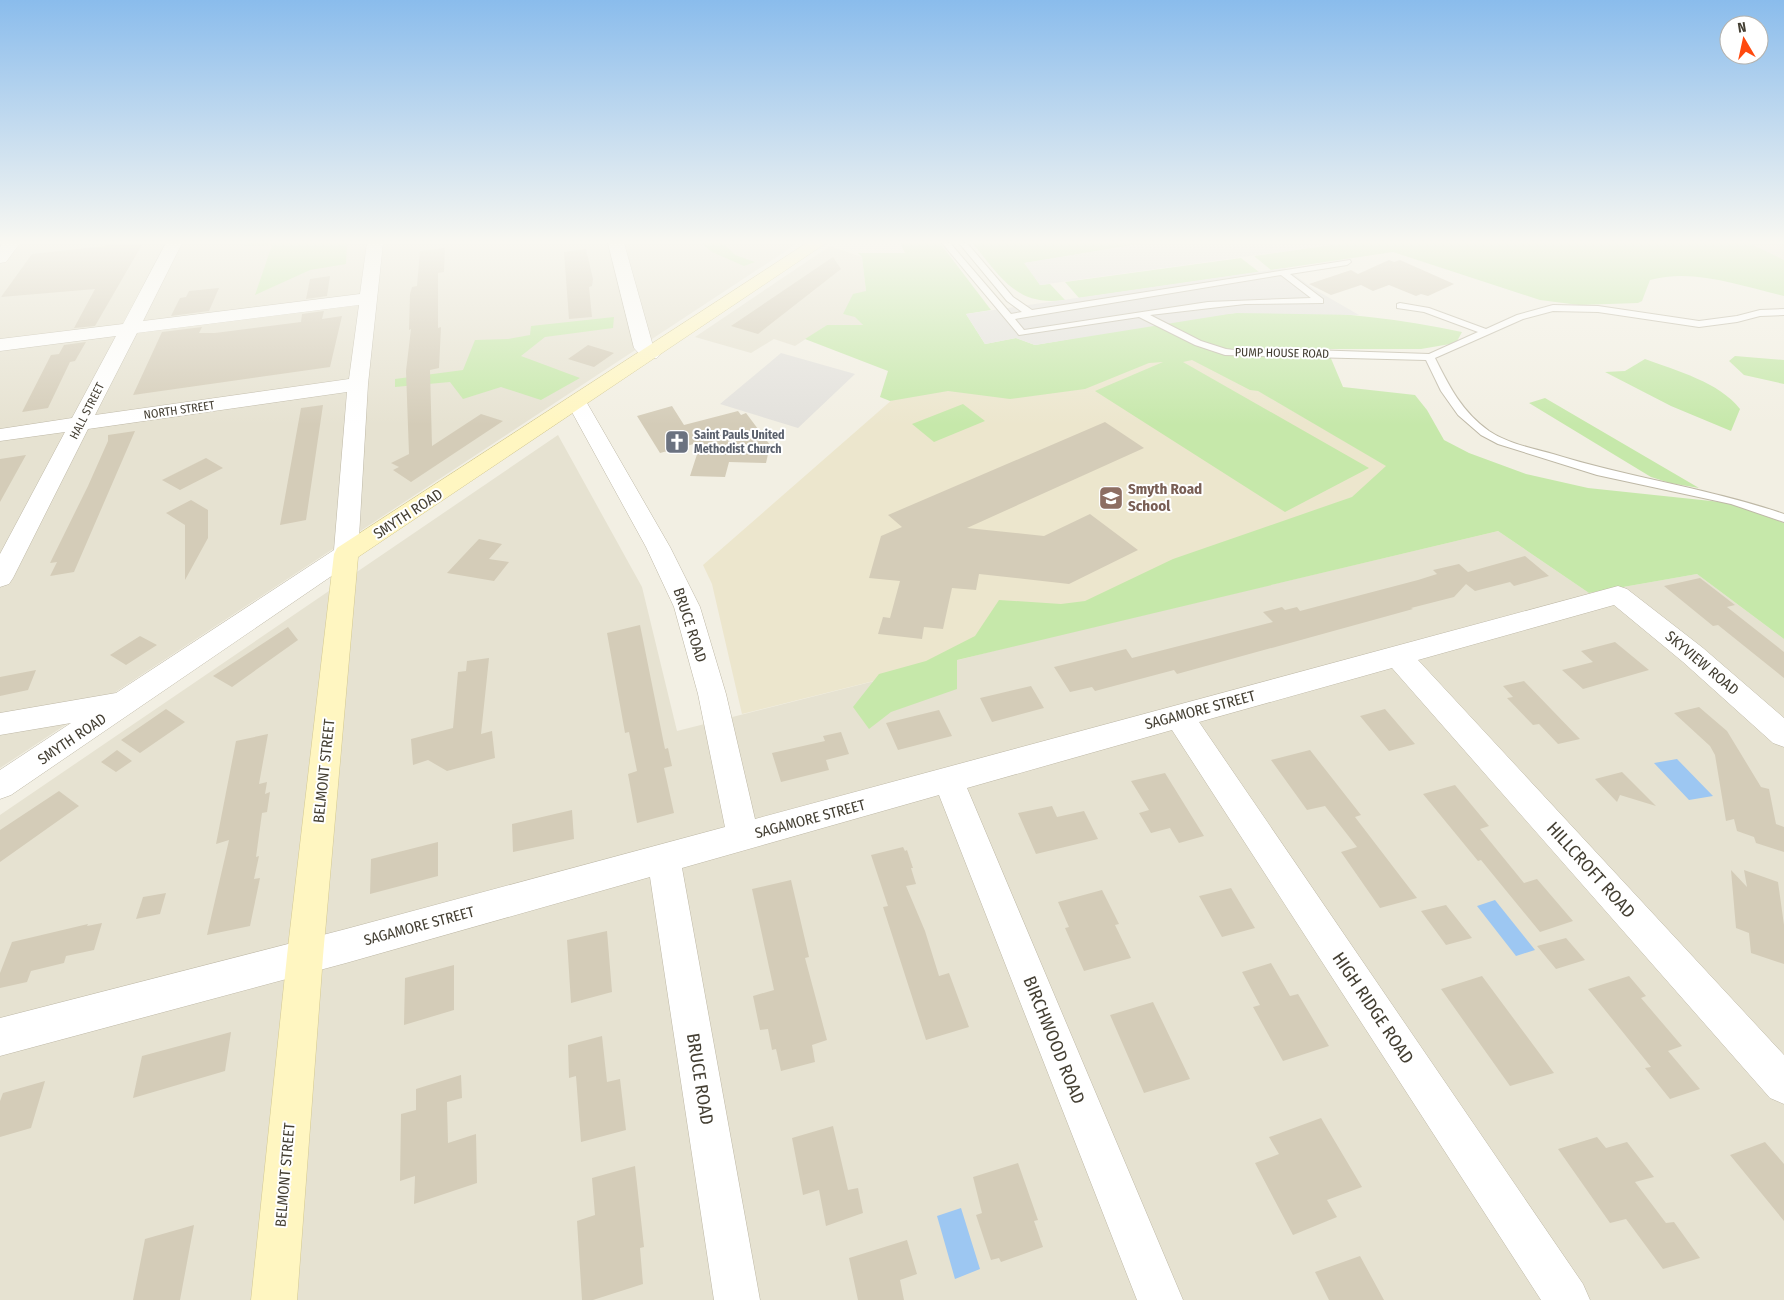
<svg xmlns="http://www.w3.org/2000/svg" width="1784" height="1300" viewBox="0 0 1784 1300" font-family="'Fira Sans Condensed',sans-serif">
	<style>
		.residential { fill: #e6e2d1 }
		.education { fill: #ece6cd }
		.green { fill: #c6e8aa }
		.parking { fill: #e3e1dc }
		.water { fill: #9dc7f2 }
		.building { fill: #d4ccb8 }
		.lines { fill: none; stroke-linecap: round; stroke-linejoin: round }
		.lane-casing { stroke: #beb8a6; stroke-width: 2 }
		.street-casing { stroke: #beb8a6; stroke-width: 1 }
		.secondary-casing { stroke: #d4c991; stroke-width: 1 }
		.lane { fill: #fff; fill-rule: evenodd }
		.street { fill: #fff; fill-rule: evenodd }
		.secondary { fill: #fff6c1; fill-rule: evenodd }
		.labels { text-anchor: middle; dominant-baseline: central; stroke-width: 4; stroke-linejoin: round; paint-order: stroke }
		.far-street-label { font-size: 12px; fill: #443f33; stroke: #fff }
		.far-worship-label { font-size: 12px; font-weight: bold; fill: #5b616d; stroke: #fff; text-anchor: start }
		.education-label { font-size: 15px; font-weight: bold; fill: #785e54; stroke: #fff; text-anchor: start }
		.street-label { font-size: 15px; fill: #443f33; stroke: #fff }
		.near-street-label { font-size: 18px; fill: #443f33; stroke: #fff }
	</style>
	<rect width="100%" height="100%" fill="#f2efe3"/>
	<path class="residential" d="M0 243H798L0 768Z
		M1749 243H1784V260L1764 252Z
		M830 246 862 257 866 291 843 314 855 316 863 325H827L795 346 774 339 751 353 695 337Z
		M558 435 642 587 677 731 1017 645 1498 531 1589 593 1697 574 1784 639V1300H0V815Z"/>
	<path class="education" d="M1168 338 1498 531 1017 645 742 714 712 584 703 565 925 371Z"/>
	<path class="green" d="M247 243H347L346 264 310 270 255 295 272 245 244 246Z
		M701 243H723L735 255 755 262 744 266 712 252Z
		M900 243H940L991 310 966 314 985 344 1016 338 1035 345C1102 334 1169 318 1237 313 1313 308 1388 317 1462 332L1456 343 1421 349H1327L1343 387 1415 395 1427 410 1444 440 1469 453 1526 474 1588 488 1730 503 1784 523V639L1697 574 1589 593 1498 531 957 660V689L891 712 869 729 853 707 879 674 926 661 975 636 999 600 1061 604 1085 601 1173 559 1352 497 1386 466 1258 391 1250 390 1192 360 1183 362 1369 468 1285 512 1095 391 1163 362 1149 363 1085 389 1010 399 948 391 890 401 880 397 888 371 805 339 827 325H863L855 317 843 314 853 294 866 291 862 257 858 253H905Z
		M972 243H1145L1025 263 1040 285 1050 284 1065 300C1015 307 1001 276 972 243Z
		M1344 243H1749L1784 260V296C1741 286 1694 268 1650 280L1642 301 1638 303 1579 305 1540 300 1393 252 1271 270 1254 256Z
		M1241 258 1259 272 1079 298 1065 282Z
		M614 317 613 328 545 337 521 356 580 378 541 400 501 387 463 399 450 382 395 387V379L463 370 475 340 508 339 530 335 531 326Z
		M1735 356 1784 360V384L1744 375 1729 361Z
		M1645 359C1677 371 1719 382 1740 409L1731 431 1671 406 1605 372 1625 371Z
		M1545 398 1699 488 1670 483 1651 477 1529 403Z
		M963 404 985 421 934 442 912 424Z"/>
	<path class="parking" d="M1145 243H1344L1040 285 1024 263Z
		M1285 268 1314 289 1359 315 1235 313 1035 345 1016 338 985 344 966 314Z
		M781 353 855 374 798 428 720 404Z"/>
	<path class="water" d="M1677 759 1713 796 1689 800 1654 763Z
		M1495 900 1535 950 1516 956 1477 906Z
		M961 1208 980 1269 955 1279 937 1216Z"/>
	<path class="building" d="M107 243H143L95 326 74 328 95 289 1 297 32 254 105 246Z
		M445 248 444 272 438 273V328L441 327 439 368 430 370 432 446 481 414 503 421 411 482 393 470 399 467 391 463 409 454 406 371 411 329 409 330 410 294 412 287 417 286 420 251Z
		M586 249 593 279 592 286 589 287 592 317 569 319 564 252Z
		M833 257 841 269 758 334 731 326Z
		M1389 260 1394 262 1400 260 1454 284 1428 296 1421 294 1416 296 1389 285 1373 291 1361 285 1331 295 1309 284 1351 270 1358 274Z
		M330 276 327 296 306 299 310 279Z
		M219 288 209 311 171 316 180 298 186 297 189 291Z
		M324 311 322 319 342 316 330 367 133 395 162 332 202 327 199 333H215L301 322 302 314Z
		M86 342 75 361 70 362 48 408 22 412 51 355 59 354 64 345Z
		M588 345 614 353 594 367 568 359Z
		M323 405 306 520 280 525 301 408Z
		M672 406 684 425 738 411 741 415 746 413 770 445 766 463 729 462 725 477 690 476 701 442 660 453 637 416Z
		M1105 422 1144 448 967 528 1044 536 1090 514 1138 550 1069 584 979 574 976 590 952 588 943 629 924 627 922 639 878 634 883 617 890 618 900 581 869 578 881 536 902 527 888 515Z
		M135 431 74 572 50 576 57 562 50 563 88 486 108 441V435Z
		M26 455 0 502V459Z
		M206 458 223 468 180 490 162 480Z
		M191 500 208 510V538L185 580V525L166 513Z
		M479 539 502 544 489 559 509 562 494 581 447 573Z
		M1525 556 1549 576 1514 586 1510 582 1475 591 1466 584 1454 597 1411 608 1413 609 1177 674 1174 670 1095 691 1092 687 1070 692 1054 667 1126 649 1132 658 1273 622 1263 612 1282 607 1285 610 1297 607 1300 611 1418 580 1437 574 1433 570 1459 564 1468 572Z
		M1700 578 1735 605 1727 607 1784 652V678L1718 625 1713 626 1664 586Z
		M640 625 665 749 668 748 672 766 664 768 674 813 637 823 628 774 637 771 629 732 625 733 607 633Z
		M288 627 298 640 232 687 213 676Z
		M140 636 157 645 126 665 110 655Z
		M1615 642 1649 670 1583 689 1562 670 1593 662 1581 651Z
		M489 658 481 734 492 731 495 758 447 771 428 760 413 765 411 739 453 728 458 672 466 671 467 661Z
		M36 670 28 690 0 696V677Z
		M1524 681 1580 739 1558 744 1539 724 1533 725 1507 698 1513 697 1503 686Z
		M1031 686 1044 708 992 722 980 698Z
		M1699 707 1727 731 1761 787 1769 789 1776 824 1784 827V852L1756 843 1754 837 1737 831 1734 819 1726 821 1715 755 1710 746 1674 713Z
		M166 709 185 722 140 753 121 740Z
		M1385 709 1415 744 1389 751 1360 716Z
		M939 710 952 736 898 750 886 723Z
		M841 732 849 754 826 760 829 770 781 782 772 753 825 741 823 736Z
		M268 734 259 784 267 782 265 794 270 792 267 812 262 813 256 857 259 856 254 879 260 878 250 926 207 935 229 840 216 844 236 741Z
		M117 750 132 761 116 772 101 762Z
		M1310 750 1361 815 1355 817 1417 898 1380 908 1341 852 1357 847 1325 806 1307 810 1271 760Z
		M1622 772 1656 806 1620 795 1617 802 1595 779Z
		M1165 773 1204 836 1179 843 1170 828 1151 833 1139 813 1149 810 1131 781Z
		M1455 785 1489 826 1480 829 1524 883 1537 879 1573 921 1540 932 1481 860 1478 861 1423 794Z
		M59 791 79 806 0 862V830Z
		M1052 806 1057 817 1084 811 1098 839 1036 854 1018 813Z
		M572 810 574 839 513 852 512 824Z
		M438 842V876L370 894 371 859Z
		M903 847 905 851 907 850 913 868H911L916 884 906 886 925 931 939 976 949 973 969 1027 926 1040 883 907 888 906 871 855Z
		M1731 870 1747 887 1744 870 1778 882 1784 925V964L1751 953 1749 933 1736 928Z
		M791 880 809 957 805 958 827 1040 812 1045 815 1062 781 1071 776 1049 772 1050 768 1029 760 1030 753 996 774 990 752 889Z
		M1231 888 1255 928 1222 937 1199 896Z
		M1102 890 1119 924 1115 925 1131 958 1084 971 1065 928 1069 927 1058 902Z
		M166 893 160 914 136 919 143 897Z
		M1446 905 1472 938 1446 945 1421 911Z
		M102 923 94 950 66 956 64 963 31 971 27 982 0 988V973L12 942 88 924 87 926Z
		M607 931 612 992 571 1003 567 940Z
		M1566 938 1585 960 1556 969 1537 946Z
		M1271 963 1290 996 1298 994 1329 1046 1283 1061 1253 1007 1260 1005 1242 972Z
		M454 965V1010L404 1025 405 978Z
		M1482 976 1554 1073 1510 1086 1441 989Z
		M1629 976 1646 996 1641 998 1682 1046 1668 1051 1700 1089 1670 1099 1645 1068 1651 1067 1588 989Z
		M1153 1002 1190 1079 1144 1093 1110 1015Z
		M231 1032 225 1071 133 1098 142 1056Z
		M602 1036 607 1082 620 1079 626 1130 581 1142 576 1076 569 1078 568 1045Z
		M461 1075 462 1098 447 1102 448 1143 476 1134 477 1183 414 1204 415 1176 400 1181 401 1114 416 1110V1089Z
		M45 1081 31 1128 0 1137V1101L3 1093Z
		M1321 1118 1362 1187 1327 1200 1337 1217 1293 1235 1255 1163 1279 1154 1269 1137Z
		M833 1126 848 1190 858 1188 863 1213 826 1226 819 1190 803 1195 792 1138Z
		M1597 1137 1606 1148 1627 1142 1654 1177 1635 1182 1666 1223 1674 1222 1700 1258 1663 1269 1626 1219 1610 1223 1558 1149Z
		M1765 1142 1784 1164V1221L1730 1155Z
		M1018 1163 1038 1220 1034 1221 1043 1247 1001 1262 999 1258 991 1260 976 1215 982 1213 973 1177Z
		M635 1166 644 1247 640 1248 643 1284 593 1300H582L577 1221 595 1215 592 1178Z
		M194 1225 180 1300H133L145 1239Z
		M907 1240 917 1274 900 1280 904 1300H858L849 1258Z
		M1360 1256 1384 1300H1329L1315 1272Z"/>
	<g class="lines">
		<defs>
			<path id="lane" d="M942 243H950L1011 314 1022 312 1007 301 959 243H967L1013 297 1032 310 1350 260 1351 262 1347 265 1290 274 1323 299V303L1245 304 1150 315 1201 341 1226 349 1242 351 1311 350 1429 354 1478 332 1424 312 1397 308V304L1400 303 1429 308 1486 329 1517 315 1553 305 1598 306 1699 321 1737 316 1760 310 1784 309V315L1760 316 1737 322 1699 327 1598 312 1553 311 1523 319 1435 358C1449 386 1462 412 1489 431 1507 443 1531 448 1553 454 1629 478 1708 488 1784 514V522L1731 504 1597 475 1498 444 1481 435 1458 415 1441 391 1426 360 1225 355 1195 345 1139 317 1019 335ZM1281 275 1311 298 1208 302 1024 330 1015 319Z"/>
			<path id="street" d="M3 243H20L6 262 0 263V247Z
				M166 243H182L143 321 360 294 367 243H383L368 384 358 554 355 560 11 795 0 799V770L71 723 0 735V713L116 693 334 550 347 392 88 429 13 578 9 584 0 587V554L65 432 0 441V429L72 418 116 336 0 351V339L123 324ZM359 305 349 379 95 415 137 333Z
				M608 243H624L653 346 660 354 657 358H643L634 348Z
				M577 397 584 399 587 403 670 547 700 607 726 694 755 819 1618 586 1627 589 1703 648 1784 718V747L1773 743 1683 662 1614 605 1418 660 1784 1055V1104L1770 1098 1392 668 1199 722 1583 1284 1590 1300H1541L1172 730 967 788 1183 1300H1137L939 795 682 868 760 1300H714L650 877 346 963 0 1056V1018L346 929 725 827 698 694 674 607 646 547 567 403 570 399Z"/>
			<path id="secondary" d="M807 243H826L358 557 323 956 297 1300H251L287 956 334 554 337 548Z"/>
		</defs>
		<use href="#lane" class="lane-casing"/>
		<use href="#street" class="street-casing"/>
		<use href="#secondary" class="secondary-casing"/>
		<use href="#lane" class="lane"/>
		<use href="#street" class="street"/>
		<use href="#secondary" class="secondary"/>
	</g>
	<linearGradient id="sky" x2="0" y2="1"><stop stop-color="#8abcec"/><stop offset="0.57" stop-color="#f9f8f2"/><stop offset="1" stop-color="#f9f8f2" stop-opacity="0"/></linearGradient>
	<rect width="1784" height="425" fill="url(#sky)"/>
	<defs>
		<symbol id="church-square" viewBox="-11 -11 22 22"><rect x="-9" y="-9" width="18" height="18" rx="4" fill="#6b7280" stroke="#fff"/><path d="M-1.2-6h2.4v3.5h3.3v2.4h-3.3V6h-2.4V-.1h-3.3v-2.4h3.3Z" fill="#fff"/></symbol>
		<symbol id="school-square" viewBox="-11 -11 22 22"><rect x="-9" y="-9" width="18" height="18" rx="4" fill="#8d6e63" stroke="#fff"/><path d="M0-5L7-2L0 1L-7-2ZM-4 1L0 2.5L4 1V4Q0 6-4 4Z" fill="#fff"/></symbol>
	</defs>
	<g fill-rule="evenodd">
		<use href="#church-square" x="663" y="428" width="28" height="28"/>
		<use href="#school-square" x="1097" y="484" width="28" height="28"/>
	</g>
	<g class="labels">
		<g class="far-street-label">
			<text transform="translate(1282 353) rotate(1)">PUMP HOUSE ROAD</text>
			<text transform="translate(179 410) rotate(-8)">NORTH STREET</text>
			<text transform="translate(87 411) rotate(-63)">HALL STREET</text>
		</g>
		<g class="far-worship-label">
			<text x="694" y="435">Saint Pauls United<tspan x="694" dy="14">Methodist Church</tspan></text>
		</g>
		<g class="education-label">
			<text x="1128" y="489">Smyth Road<tspan x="1128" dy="17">School</tspan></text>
		</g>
		<g class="street-label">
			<text transform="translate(408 514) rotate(-33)">SMYTH ROAD</text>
			<text transform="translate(690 625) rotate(72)">BRUCE ROAD</text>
			<text transform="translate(1702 663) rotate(40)">SKYVIEW ROAD</text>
			<text transform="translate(1200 710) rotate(-15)">SAGAMORE STREET</text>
			<text transform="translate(72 739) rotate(-34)">SMYTH ROAD</text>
			<text transform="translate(324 771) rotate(-84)">BELMONT STREET</text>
			<text transform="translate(810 819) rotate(-15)">SAGAMORE STREET</text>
			<text transform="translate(419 926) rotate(-15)">SAGAMORE STREET</text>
			<text transform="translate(285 1175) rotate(-85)">BELMONT STREET</text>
		</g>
		<g class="near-street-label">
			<text transform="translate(1591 870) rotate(48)">HILLCROFT ROAD</text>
			<text transform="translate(1373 1008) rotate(56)">HIGH RIDGE ROAD</text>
			<text transform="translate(1054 1040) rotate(68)">BIRCHWOOD ROAD</text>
			<text transform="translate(700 1079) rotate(81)">BRUCE ROAD</text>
		</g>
	</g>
	<g transform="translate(1744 40) rotate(351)"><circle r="24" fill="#ffffff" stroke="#b4b2ad"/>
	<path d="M0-4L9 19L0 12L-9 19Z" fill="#ff490e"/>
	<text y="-8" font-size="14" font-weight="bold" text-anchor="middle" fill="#443f33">N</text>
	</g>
</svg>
